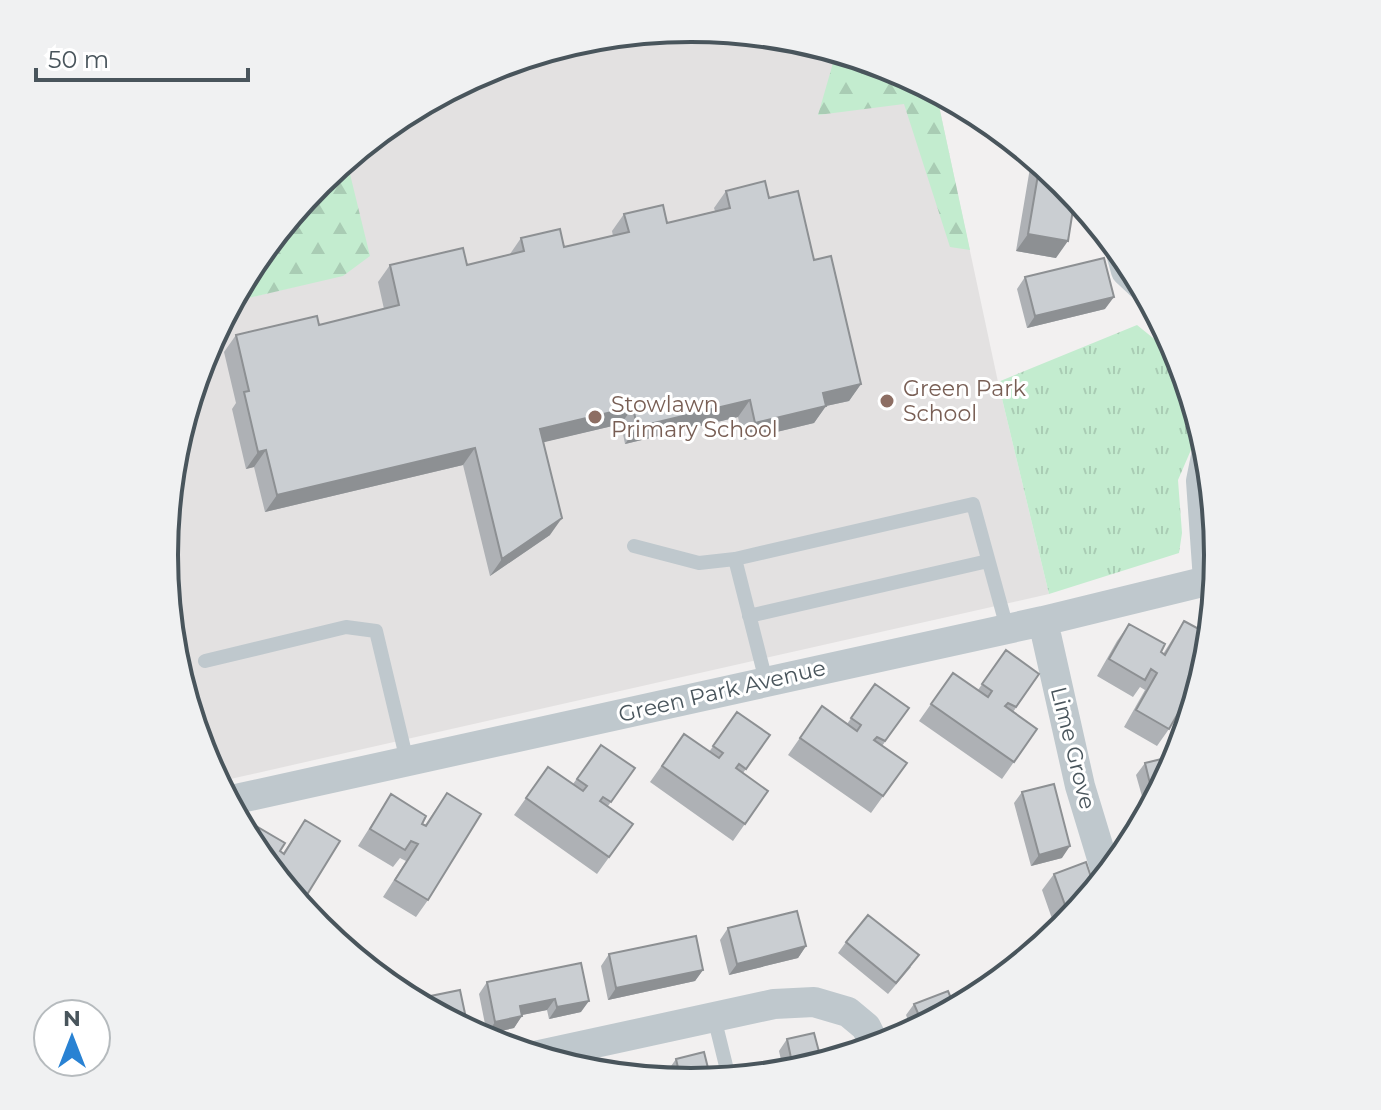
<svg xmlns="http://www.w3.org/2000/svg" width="1381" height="1110" viewBox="0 0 1381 1110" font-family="Montserrat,sans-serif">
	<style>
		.education { fill: #e3e1e1 }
		.grass { fill: url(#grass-tufts) }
		.forest { fill: url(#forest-firs) }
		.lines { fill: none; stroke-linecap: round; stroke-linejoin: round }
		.service { stroke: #bfc8cd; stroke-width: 14 }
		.minor { stroke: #bfc8cd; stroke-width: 30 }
		.wall { fill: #aeb1b5 }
		.shaded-wall { fill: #8d9093 }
		.building { fill: #caced2; stroke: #8d9093; stroke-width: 2 }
		.education-dot { fill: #8d6e63; stroke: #fff; stroke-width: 3 }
		.labels { text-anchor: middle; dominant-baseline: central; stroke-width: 6; stroke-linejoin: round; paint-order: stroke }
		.education-label { font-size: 22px; fill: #785e54; stroke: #fff; text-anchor: start }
		.street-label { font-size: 22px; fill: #49555c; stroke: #fff }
		.rim { fill: none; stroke: #49555c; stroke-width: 4 }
	</style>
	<defs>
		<pattern id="grass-tufts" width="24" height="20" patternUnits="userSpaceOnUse" patternTransform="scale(2)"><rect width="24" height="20" fill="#c3eccf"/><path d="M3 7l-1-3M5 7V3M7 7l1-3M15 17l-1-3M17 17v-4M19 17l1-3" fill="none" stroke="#a9ccb4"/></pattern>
		<pattern id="forest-firs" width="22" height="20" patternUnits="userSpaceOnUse" patternTransform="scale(2)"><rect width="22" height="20" fill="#c3eccf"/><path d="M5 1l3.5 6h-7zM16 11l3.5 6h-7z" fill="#a9ccb4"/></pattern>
	</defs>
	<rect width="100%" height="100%" fill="#f2f0f0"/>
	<path class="education" d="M691 28 794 38 893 68 936 92 998 382 1049 594 217 782 203 756 174 657 164 555 174 452 204 353 231 302 343 275 321 180 398 117 489 68 588 38Z"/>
	<path class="grass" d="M1137 325 1179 359 1200 429 1178 480 1182 533 1179 553 1049 594 998 382Z"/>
	<path class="forest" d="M830 49 893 68 936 92 970 250 950 247 904 104 818 115 833 63Z
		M357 151 350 174 370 256 343 276 231 302 253 262 318 182Z"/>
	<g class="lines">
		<path class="service" d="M634 546 699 563 735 559 973 504 1007 628
			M735 559 766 681
			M749 616 988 561
			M205 661 346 627 376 631 407 761
			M714 1017 729 1078"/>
		<path class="minor" d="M1121 253 1126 271 1141 285
			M1207 451 1201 481 1208 580
			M1043 621 1080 786 1107 875
			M227 801 1043 621 1215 579
			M535 1056 774 1004 814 1002 848 1012 866 1027 876 1047"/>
	</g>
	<path class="wall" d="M1032 156 1063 183 1056 258 1016 251Z
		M726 191 769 198 814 260 861 384 849 401 826 406 814 423 743 440 738 417 625 444 621 424 543 442 550 535 490 576 463 465 265 512 254 467 246 469 232 409 236 403 224 352 236 335 319 325 384 309 378 282 390 265H467L510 254 521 238 564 247 613 236 612 231 624 214 667 223 715 211 714 208Z
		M1025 277 1105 309 1027 328 1017 289Z
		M1184 621 1169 729 1157 746 1124 727 1145 690 1140 687 1133 697 1097 676 1117 641 1129 624 1163 654Z
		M1006 650 1039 674 1013 712 1037 729 1002 779 919 721 931 704 978 690Z
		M875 684 909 708 882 746 907 763 871 813 788 755 822 706 847 724Z
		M737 712 770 735 743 773 768 791 733 841 650 782 684 734 709 752Z
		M601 745 635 768 608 806 633 824 597 874 514 815 548 767 573 784Z
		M1177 757 1147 814 1136 775 1145 763Z
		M1022 792 1062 858 1031 866 1014 803Z
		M447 793 428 900 416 917 383 897 406 861 400 858 393 867 358 846 391 794 425 825Z
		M305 820 300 906 252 847 243 831 249 822 283 853Z
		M1054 874 1095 889 1063 928 1057 933 1042 890Z
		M728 928 806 946 798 958 729 975 720 940Z
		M846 942 911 967 888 994 838 953Z
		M609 954 703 970 695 981 608 1000 601 966Z
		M581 963V1012L549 1019 547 1010 522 1015 514 1028 487 1034 479 994 487 982Z
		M914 1004 955 1008 912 1031 906 1015Z
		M787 1039 822 1063 793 1072 784 1073 779 1051Z
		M676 1059 690 1082 665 1080 664 1076Z"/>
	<path class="shaded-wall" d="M1028 234 1068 241 1056 258 1016 251Z
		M1114 297 1105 309 1027 328 1035 316Z
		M861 384 849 401 826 406 814 423 743 440 755 423 823 393Z
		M750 400 738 417 625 444 637 427Z
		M633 407 621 424 528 446 540 429Z
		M475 448 463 465 265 512 277 495Z
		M266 450 254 467 246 469 258 452Z
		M562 518 550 535 490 576 502 559Z
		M1070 846 1062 858 1031 866 1039 855Z
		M806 946 798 958 729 975 737 964Z
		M703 970 695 981 608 1000 616 988Z
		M555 999 547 1010 512 1017 520 1006Z
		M589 1001 581 1012 549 1019 557 1007Z
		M522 1016 514 1028 487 1034 495 1022Z"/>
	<path class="building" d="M1040 163 1063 183 1075 197 1068 241 1028 234Z
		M765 181 769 198 798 191 814 260 831 256 861 384 823 393 826 406 755 423 750 400 637 427 633 407 540 429 562 518 502 559 475 448 277 495 266 450 258 452 244 392 249 391 236 335 317 316 319 325 399 305 390 265 463 248 467 265 524 251 521 238 560 229 564 247 629 232 624 214 663 205 667 223 730 208 726 191Z
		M1104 258 1114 297 1035 316 1025 277Z
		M1184 621 1210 635 1207 658 1205 667 1169 729 1136 710 1157 673 1151 669 1145 680 1109 659 1129 624 1165 644 1161 652 1165 655Z
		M1006 650 1039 674 1016 707 1008 703 1005 706 1037 729 1014 762 931 704 953 673 988 697 992 691 982 684Z
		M875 684 909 708 885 741 877 737 874 740 907 763 883 796 800 738 822 706 857 731 861 725 851 718Z
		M737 712 770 735 746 769 739 764 736 768 768 791 745 824 662 766 684 734 719 758 723 753 713 746Z
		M601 745 635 768 611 802 603 797 600 801 633 824 609 857 526 798 548 767 583 791 587 786 577 779Z
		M1178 755 1177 757 1154 800 1145 763Z
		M1054 784 1070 846 1039 855 1022 792Z
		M447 793 481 814 428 900 395 880 418 844 411 841 405 850 370 829 391 794 426 816 422 824 426 826Z
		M305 820 340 841 300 906 274 874 276 872 270 869 252 847 243 831 249 822 285 843 280 851 284 854Z
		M1086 862 1095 889 1070 919 1054 874Z
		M797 911 806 946 737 964 728 928Z
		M868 915 919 955 896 983 846 942Z
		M696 936 703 970 616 988 609 954Z
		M581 963 589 1001 557 1007 555 999 520 1006 522 1016 495 1022 487 982Z
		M460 990 467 1023 458 1025 411 1000Z
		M948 991 955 1008 923 1025 914 1004Z
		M814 1033 822 1063 794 1072 787 1039Z
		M704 1052 711 1080 690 1082 681 1081 676 1059Z"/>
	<g class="education-dot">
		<circle cx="887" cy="401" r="8"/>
		<circle cx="595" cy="417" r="8"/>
	</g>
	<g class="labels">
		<g class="education-label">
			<text x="903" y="388">Green Park<tspan x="903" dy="25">School</tspan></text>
			<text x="611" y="404">Stowlawn<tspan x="611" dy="25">Primary School</tspan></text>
		</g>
		<g class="street-label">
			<text transform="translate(722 691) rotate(-13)">Green Park Avenue</text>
			<text transform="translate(1073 748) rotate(76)">Lime Grove</text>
		</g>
	</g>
	<path d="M0 0H1381V1110H0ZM178 555a513 513 0 1 1 1026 0a513 513 0 1 1-1026 0Z" fill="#f0f1f2" fill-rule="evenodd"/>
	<path class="rim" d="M178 555a513 513 0 1 1 1026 0a513 513 0 1 1-1026 0Z"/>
	<g transform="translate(72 1038)"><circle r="38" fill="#ffffff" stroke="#b6bbbe" stroke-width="2"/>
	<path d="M0-6L14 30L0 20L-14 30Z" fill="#2982d3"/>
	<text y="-12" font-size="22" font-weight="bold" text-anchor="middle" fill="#49555c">N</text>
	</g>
	<path d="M36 68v12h212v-12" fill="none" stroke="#49555c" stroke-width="4"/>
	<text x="48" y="68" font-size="24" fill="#49555c" stroke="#ffffff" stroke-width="6" paint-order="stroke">50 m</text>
</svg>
